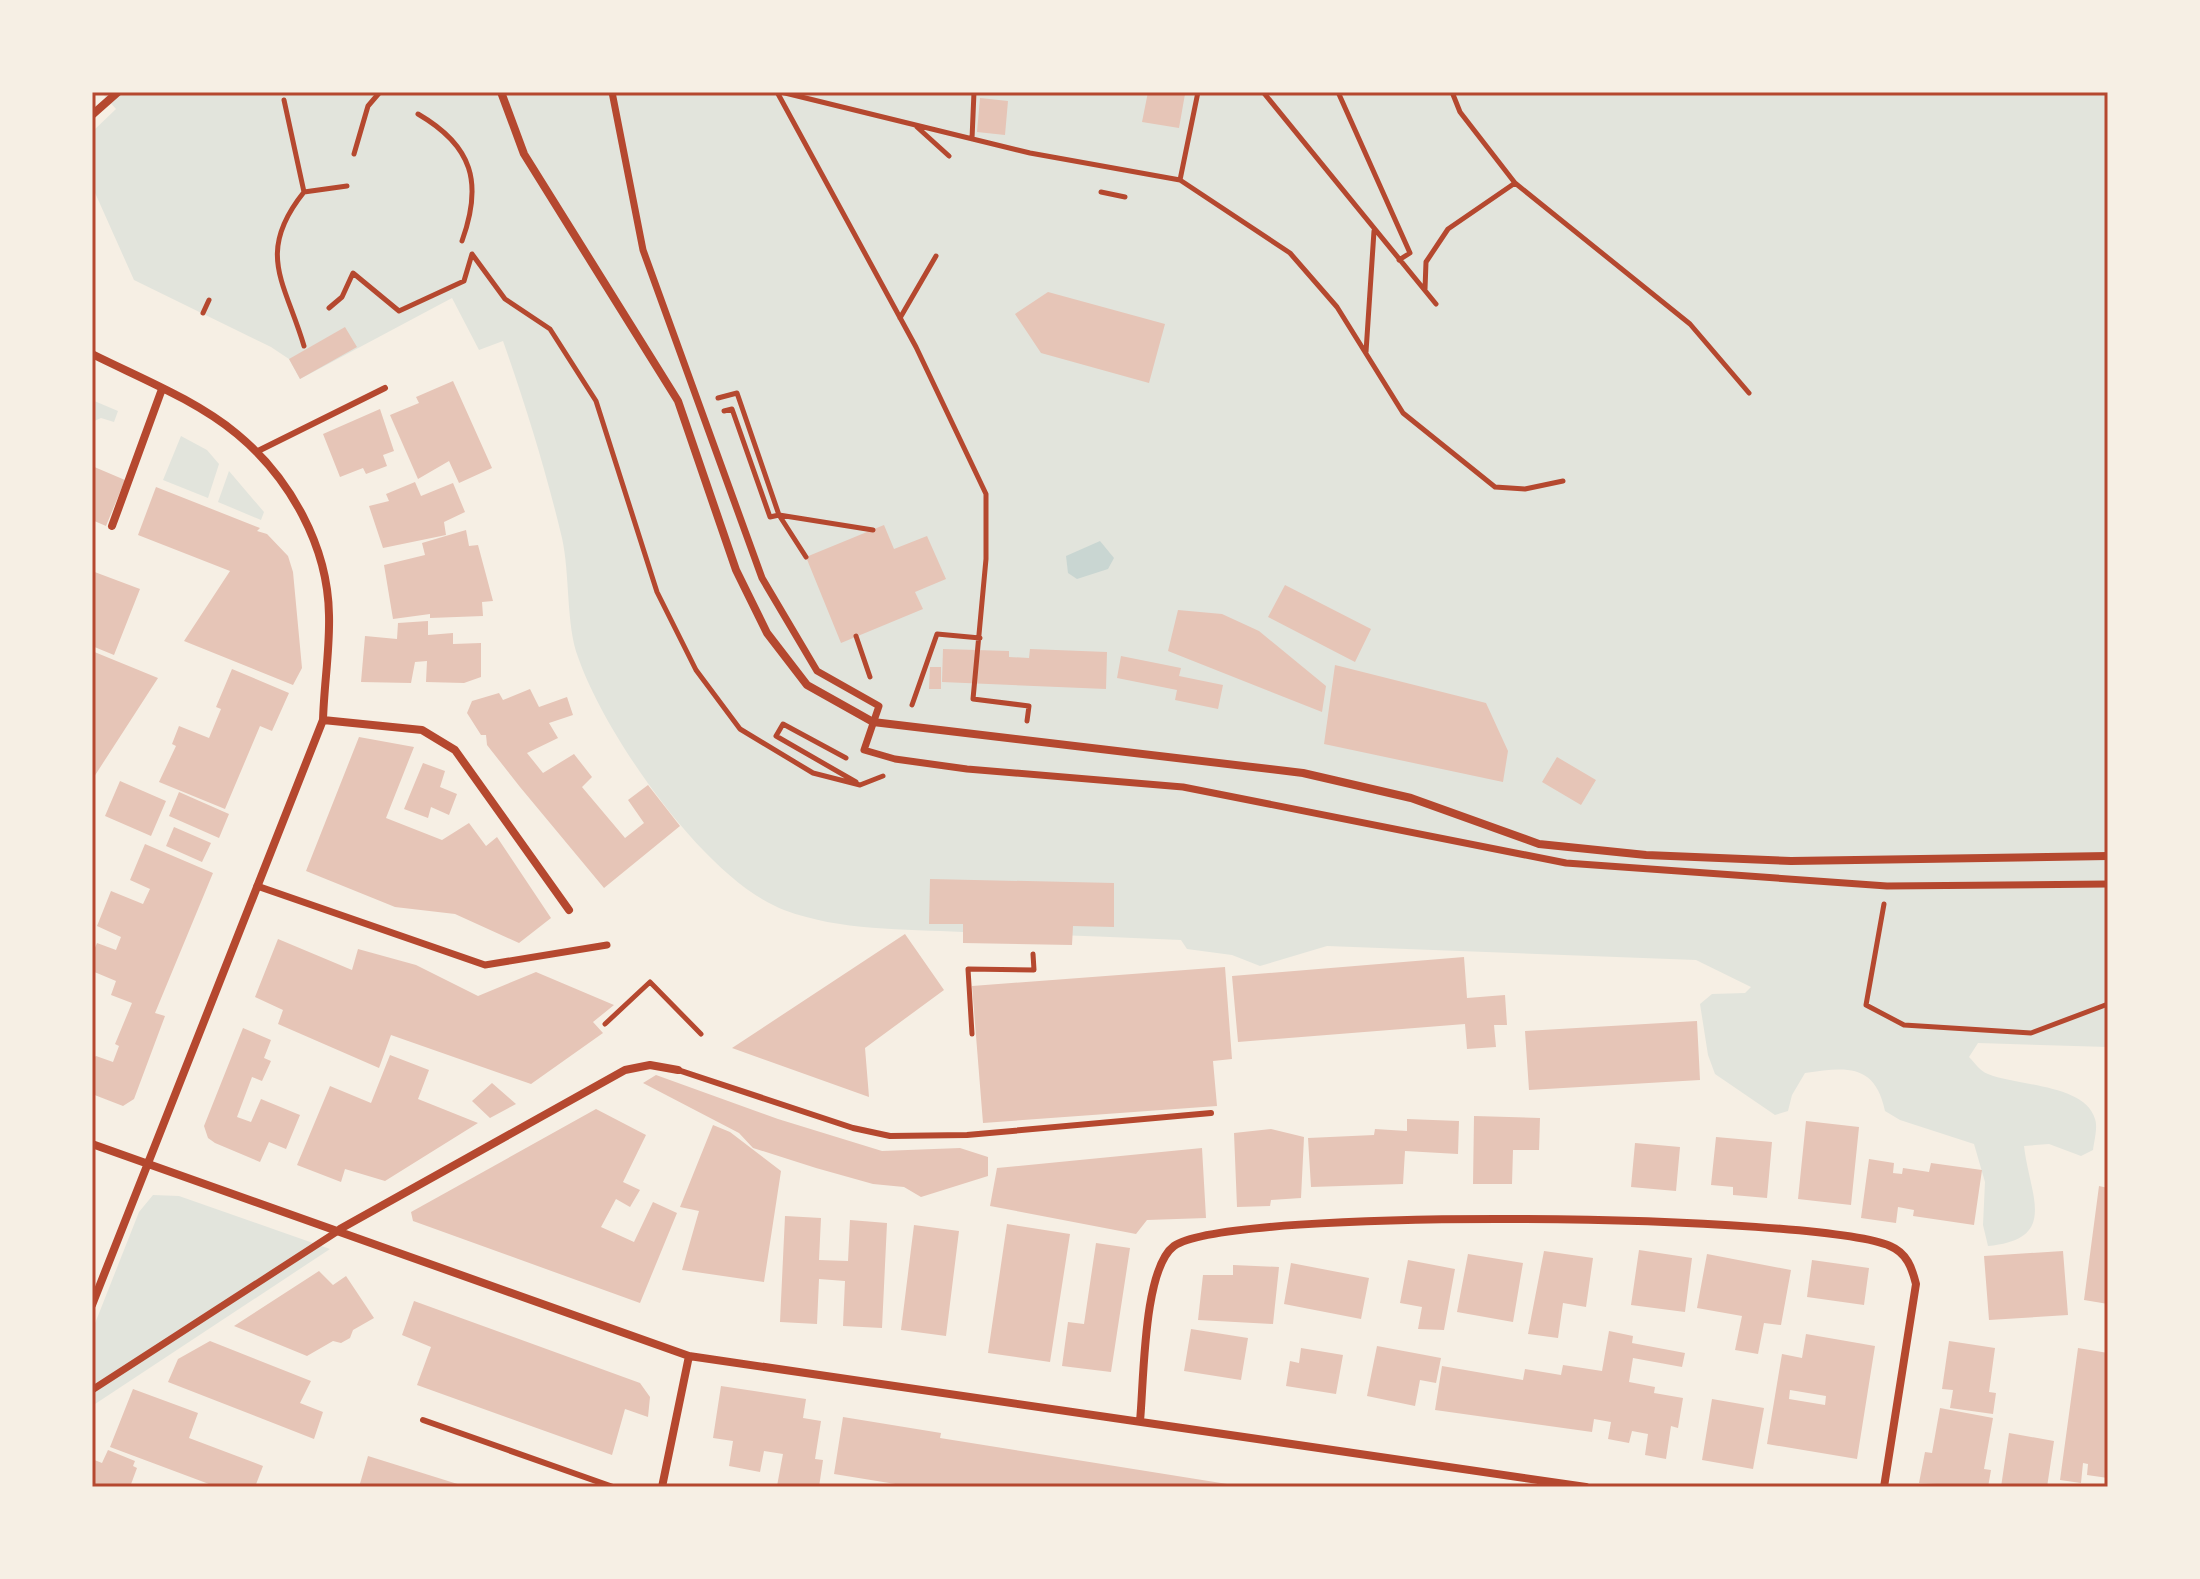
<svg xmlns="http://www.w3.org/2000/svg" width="2200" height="1579" viewBox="0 0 2200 1579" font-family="'Space Grotesk',sans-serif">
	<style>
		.green { fill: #e2e4dc }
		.water { fill: #c9d6d2 }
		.building { fill: #e6c5b7; fill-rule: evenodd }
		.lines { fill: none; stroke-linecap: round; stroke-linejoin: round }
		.path { stroke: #b5482f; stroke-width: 5 }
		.service { stroke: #b5482f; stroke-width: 6 }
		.pedestrian { stroke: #b5482f; stroke-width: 7 }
		.minor { stroke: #b5482f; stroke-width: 8 }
		.neatline { fill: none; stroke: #b5482f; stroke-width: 3 }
	</style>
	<rect width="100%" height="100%" fill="#f6efe4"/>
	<path class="green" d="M101 92H2108V1047L1978 1043 1969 1057C1975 1063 1980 1071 1988 1074 2017 1086 2085 1084 2095 1119 2098 1127 2094 1142 2093 1150L2081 1156 2049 1144 2024 1146C2030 1197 2059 1239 1988 1246L1983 1225 1985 1182 1974 1144 1900 1120 1885 1111C1875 1063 1846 1067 1805 1073L1792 1095 1788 1111 1775 1115 1715 1074 1708 1055 1700 1004 1712 994 1745 993 1751 987 1696 960 1327 946 1260 966 1232 955 1187 949 1181 940C1108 937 1036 934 963 932 904 929 840 931 784 910 705 880 605 735 578 657 566 625 570 574 562 538 546 471 526 406 503 341L479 350 452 298 300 379 289 359 271 347 134 280 92 186V132L116 109Z
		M92 400 118 411 114 422 101 418 92 422Z
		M181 436 207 450 219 464 208 498 163 480Z
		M229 471 264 512 261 520 218 502Z
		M153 1195 179 1196 330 1249 92 1406V1331L139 1212Z"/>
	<path class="water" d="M1100 541 1114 558 1108 569 1077 579 1068 573 1066 556Z"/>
	<path class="building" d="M1148 92 1185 94 1179 128 1142 122Z
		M980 98 1008 101 1005 135 977 132Z
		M1048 292 1165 324 1149 383 1041 353 1015 314Z
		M345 327 357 347 300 379 289 359Z
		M453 381 492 468 459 483 449 461 418 479 390 415 419 403 416 397Z
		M380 409 394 451 383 455 387 466 366 474 363 468 340 477 323 434Z
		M92 466 125 480 106 526 92 520Z
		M415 482 421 496 453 483 465 512 444 522 446 535 383 548 369 506 389 501 386 494Z
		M156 487 260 528 257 531 267 534 288 556 293 572 302 668 293 685 184 641 230 571 138 535Z
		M884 525 894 549 927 536 946 579 915 592 923 609 841 643 806 557Z
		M466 530 469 546 478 545 493 601 482 602 483 616 430 618V614L393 619 384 565 425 555 422 543Z
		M92 571 140 589 114 655 92 646Z
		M1285 585 1371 629 1355 662 1268 617Z
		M1178 610 1222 614 1259 631 1326 686 1322 712 1168 651Z
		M428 621V635L453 633V644L481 643V677L464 683 426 682 427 661 415 662 411 683 361 682 365 636 397 639 398 623Z
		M943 649 1009 651V657L1029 658 1030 649 1107 652 1106 689 942 682Z
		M92 651 158 678 92 780Z
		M1121 656 1181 668 1179 676 1223 685 1218 709 1175 700 1177 690 1117 678Z
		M1335 665 1486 703 1508 751 1503 782 1324 744Z
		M930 667H941V689H929Z
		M232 669 289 693 272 731 260 726 225 809 159 782 176 746 172 744 179 726 209 738 221 709 216 707Z
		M530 689 539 707 567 697 573 715 549 723 558 738 527 753 543 773 574 754 592 777 582 787 625 838 644 823 628 800 648 785 680 826 604 888 520 787 487 745 486 735H481L467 713 472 701 499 693 503 700Z
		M359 737 414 747 386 818 442 840 469 823 486 846 497 837 551 918 519 943 455 914 395 907 306 871Z
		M1557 757 1596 780 1581 805 1542 782Z
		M423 763 445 771 440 787 457 794 449 815 431 807 428 818 404 809Z
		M120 781 166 801 151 836 105 816Z
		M179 792 229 814 219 838 169 816Z
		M174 827 211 843 202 862 166 846Z
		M145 844 213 873 155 1013 165 1016 134 1099 123 1106 92 1094V1059L96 1056 113 1062 119 1046 115 1044 132 1003 111 995 116 981 92 971V955L97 943 116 950 121 937 97 926 111 891 143 904 150 889 130 880Z
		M930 879 1114 883V927L1073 926 1072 945 963 943V924H929Z
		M905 934 944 990 865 1048 869 1097 732 1048Z
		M278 939 352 970 358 949 416 965 478 996 536 972 614 1005 593 1022 603 1033 531 1084 391 1035 379 1068 278 1024 283 1010 255 997Z
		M1464 957 1467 998 1505 995 1507 1025H1494L1496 1047 1467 1049 1465 1024 1238 1042 1232 976Z
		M1225 967 1232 1059 1213 1061 1217 1106 983 1123 972 986Z
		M1697 1021 1700 1080 1529 1090 1525 1031Z
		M243 1028 271 1040 264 1058 271 1061 262 1081 252 1077 237 1117 251 1122 261 1099 300 1115 286 1149 269 1142 260 1162 215 1143 208 1138 204 1126Z
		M390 1055 429 1070 418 1099 478 1123 385 1181 345 1169 341 1182 297 1165 330 1086 371 1103Z
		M656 1075 778 1119 882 1151 960 1148 988 1157V1176L921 1197 904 1187 873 1184 816 1168 753 1148 739 1133 643 1083Z
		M492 1083 516 1104 490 1118 472 1101Z
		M596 1109 646 1135 623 1182 640 1190 630 1207 616 1199 601 1227 634 1242 653 1202 677 1213 640 1303 413 1221 411 1212Z
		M1474 1116 1540 1118 1539 1150H1513L1512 1184H1473Z
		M1407 1119 1459 1121 1458 1154 1405 1151 1403 1184 1311 1187 1308 1138 1374 1135 1375 1129 1407 1131Z
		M1806 1121 1859 1127 1851 1205 1798 1199Z
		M713 1125 730 1132 781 1171 764 1282 682 1270 699 1211 680 1207Z
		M1271 1129 1304 1137 1301 1198 1271 1200 1270 1206 1237 1207 1234 1133Z
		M1716 1137 1772 1142 1767 1198 1733 1195V1187L1711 1185Z
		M1635 1143 1680 1147 1676 1191 1631 1187Z
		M1202 1148 1206 1218 1147 1220 1136 1234 990 1206 997 1168Z
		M1869 1159 1894 1163 1893 1173 1902 1174 1903 1168 1929 1172 1931 1163 1982 1170 1974 1225 1913 1216 1914 1210 1898 1207 1896 1223 1861 1218Z
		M2099 1186 2108 1188V1304L2084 1300Z
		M785 1216 821 1218 819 1260 848 1261 850 1220 887 1223 882 1328 843 1326 845 1281 819 1279 817 1324 780 1322Z
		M1007 1224 1070 1234 1050 1362 988 1353Z
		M914 1225 959 1231 946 1336 901 1330Z
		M1096 1243 1130 1248 1111 1372 1062 1366 1068 1322 1084 1324Z
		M1639 1250 1692 1258 1685 1312 1631 1305Z
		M1544 1251 1593 1258 1586 1307 1563 1303 1558 1338 1528 1334Z
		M2063 1251 2068 1315 1989 1320 1984 1256Z
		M1468 1254 1523 1263 1513 1322 1457 1312Z
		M1707 1254 1791 1270 1781 1325 1764 1323 1758 1354 1735 1350 1742 1316 1697 1308Z
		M1408 1260 1455 1269 1444 1330 1418 1329 1422 1307 1400 1303Z
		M1812 1260 1869 1268 1864 1305 1807 1297Z
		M1291 1263 1369 1278 1361 1319 1284 1304Z
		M1233 1265 1279 1267 1273 1324 1198 1320 1203 1275H1233Z
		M319 1271 333 1285 346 1276 374 1318 353 1330 350 1338 341 1343 333 1341 307 1356 234 1326Z
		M414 1301 640 1383 650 1397 648 1417 625 1409 612 1455 417 1385 431 1347 402 1335Z
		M1191 1329 1248 1338 1241 1380 1184 1371Z
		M1609 1331 1633 1336 1632 1343 1685 1353 1682 1367 1633 1358 1629 1382 1655 1387 1654 1393 1683 1398 1678 1428 1671 1426 1666 1459 1645 1455 1648 1434 1632 1431 1629 1443 1608 1439 1611 1422 1594 1419 1592 1432 1435 1410 1442 1366 1523 1380 1525 1369 1561 1375 1563 1365 1602 1371Z
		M1806 1334 1875 1346 1857 1459 1767 1444 1782 1354 1802 1358ZM1790 1390 1826 1396 1825 1405 1789 1399Z
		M210 1341 311 1381 300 1403 323 1412 314 1439 168 1382 178 1359Z
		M1949 1341 1995 1348 1989 1392 1996 1393 1993 1414 1950 1408 1953 1390 1942 1389Z
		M1377 1346 1441 1358 1436 1383 1420 1380 1415 1406 1367 1396Z
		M1301 1348 1343 1355 1336 1394 1286 1386 1290 1361 1299 1363Z
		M2078 1348 2108 1353V1478L2087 1475 2088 1464 2083 1463 2081 1483 2060 1480Z
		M721 1386 806 1399 803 1418 821 1421 815 1459 823 1460 819 1487 777 1486 783 1454 764 1451 760 1472 729 1466 733 1441 713 1438Z
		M133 1389 198 1413 189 1438 263 1466 255 1487H217L110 1447Z
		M1712 1399 1764 1408 1753 1469 1702 1460Z
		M1940 1408 1993 1418 1984 1469 1991 1470 1988 1487 1919 1483 1925 1452 1932 1453Z
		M843 1417 941 1433 940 1438 1246 1487H914L834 1474Z
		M2009 1433 2054 1441 2047 1487H2001Z
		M108 1450 135 1461 133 1466 137 1468 130 1487H92V1459L102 1463Z
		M368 1456 464 1486V1487H359Z"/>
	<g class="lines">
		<path class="path" d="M777 92 916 347 986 494V559L973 699 1029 706 1027 721
			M781 92 1030 153 1180 180 1290 253 1337 307 1403 413 1495 487 1525 489 1563 481
			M1263 92 1436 304
			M1338 92 1410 253 1399 260
			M1452 92 1460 112 1515 183 1690 324 1749 393
			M284 100 304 192C255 253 285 282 304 346
			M418 114C473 146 483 183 462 241
			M917 127 949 156
			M972 139 974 92
			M354 154 368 106 380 92
			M1180 180 1198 92
			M304 192 347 186
			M1101 192 1125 197
			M1425 289 1426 262 1448 229 1515 183
			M329 308 342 297 353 273 399 311 464 281 472 254 505 299 550 329 596 401 657 592 696 670 740 729 813 773 860 785 883 776
			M203 313 209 300
			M900 318 936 256
			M1366 352 1374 231
			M718 398 737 393 779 515 873 530
			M724 411 732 409 770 517 779 515 806 557
			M856 636 870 677
			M912 705 937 634 980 638
			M846 758 783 724 776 736 856 782
			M1884 904 1866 1005 1904 1025 2031 1033 2108 1004
			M605 1024 650 982 701 1034
			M972 1034 968 969 1034 970 1033 954"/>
		<path class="service" d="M256 452 385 388
			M678 1070 853 1128 890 1136 967 1135 1211 1113
			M423 1420 613 1487"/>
		<path class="pedestrian" d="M612 92 643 250 762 578 817 671 879 706 864 750 895 759 967 769 1183 787 1566 863 1887 886 2108 884
			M257 886 485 965 607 945
			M92 1390 338 1231"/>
		<path class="minor" d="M501 92 524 154 678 401 736 570 767 633 807 685 873 722 1303 773 1411 798 1539 844 1646 855 1791 861 2108 856
			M92 115 118 92
			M92 354C140 378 196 400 237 434 290 478 328 546 329 615 330 649 324 685 323 720L92 1305
			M112 526 162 389
			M323 720 422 730 455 750 569 910
			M92 1144 689 1356 1586 1487
			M340 1229 625 1070 650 1065 678 1070
			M1140 1421C1144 1382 1143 1269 1174 1246 1230 1206 1818 1214 1890 1246 1907 1253 1912 1268 1916 1284L1884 1487
			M662 1487 689 1356"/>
	</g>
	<rect width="2200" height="1579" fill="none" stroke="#f6efe4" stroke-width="188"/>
	<rect x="94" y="94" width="2012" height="1391" class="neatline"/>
</svg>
